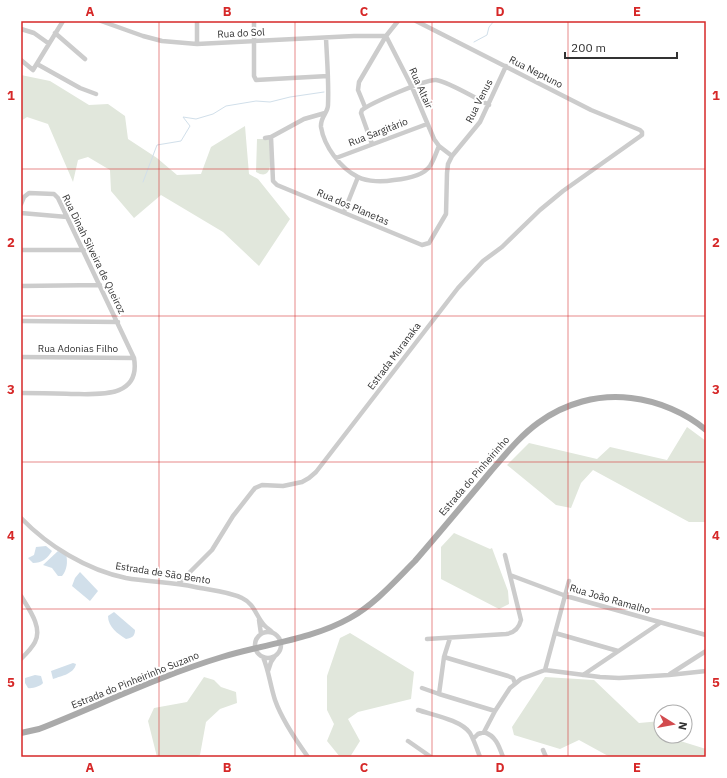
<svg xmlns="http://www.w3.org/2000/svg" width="727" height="778" viewBox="0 0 727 778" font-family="'IBM Plex Sans',sans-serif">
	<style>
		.green { fill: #e1e7dc }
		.water { fill: #d1dfea }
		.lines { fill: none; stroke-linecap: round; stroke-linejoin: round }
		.stream { stroke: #d1dfea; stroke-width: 1 }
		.minor { stroke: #ccc; stroke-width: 4.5 }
		.major { stroke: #aaa; stroke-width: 6 }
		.grid { fill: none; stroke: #d62828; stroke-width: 1; stroke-opacity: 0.55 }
		.labels { text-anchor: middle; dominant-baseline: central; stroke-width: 4; stroke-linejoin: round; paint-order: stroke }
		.street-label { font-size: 10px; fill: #323232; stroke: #fff }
		.neatline { fill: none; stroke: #d62828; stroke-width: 1.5 }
		.grid-label { font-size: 13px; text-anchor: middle; font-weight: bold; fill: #d62828 }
	</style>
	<rect width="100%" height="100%" fill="#fff"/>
	<path class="green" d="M21 75 50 81 89 105 108 104 125 116 128 139 157 158 177 175 201 174 211 147 245 126 249 174 258 179 290 219 259 266 223 232 161 195 134 218 111 191 110 170 88 157 78 160 73 182 48 124 27 117 21 121Z
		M257 139H270C270 149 276 184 256 172Z
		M687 427 706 441V522H689L593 470 581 483 571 508 556 505 507 465 529 443 597 459 610 447 667 460Z
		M454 533 490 549 492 548 508 591 509 604 499 609 441 579V547Z
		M350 633 414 672 411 699 358 712 348 719 360 741 350 757H340L327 741 334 724 327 710V676L340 638Z
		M204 677 214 680 221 687 236 692 237 703 220 709 206 722 200 755 195 757H157L148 721 154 708 187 702Z
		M545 677 594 680 639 723 661 721V736H675L677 740 706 749V757H610L579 740 560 749 514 735 512 727Z"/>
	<path class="water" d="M46 546 52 551C47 559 42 563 33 563L28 558 34 555 36 547Z
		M58 551 66 554C68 562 67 570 62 576H58L52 568 43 565Z
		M80 572 98 591 90 601 72 586 75 578Z
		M114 612 135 630C135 636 132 638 126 639 118 634 108 627 108 616Z
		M73 663 76 664C74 674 61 676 53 679L51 671Z
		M35 675 41 676 43 683C41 686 32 689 28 688L25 683V678Z"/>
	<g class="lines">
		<path class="stream" d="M474 42 487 35 489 27 494 21
			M143 182 157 145 181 141 190 126 183 117 196 119 213 114 226 106 256 101 270 102 290 97 324 92"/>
		<path class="minor" d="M101 21 143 36 162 41 197 44 354 36H386L412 87 434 139 439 146 452 156
			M197 21V44
			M254 21V76L256 80 328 76
			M21 29 34 33 48 43
			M55 33 85 59
			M326 38C327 60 329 82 328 105 328 113 320 117 321 127 324 146 340 168 358 177 368 182 383 182 394 180 405 179 423 176 430 166 434 160 436 153 439 146
			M21 60 33 70 63 21
			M37 64 80 88 96 94
			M365 107 358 90 359 82 386 36 398 21
			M271 137 273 181 277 185 422 245 429 243 446 214 447 173 448 164 452 156 480 122 506 66
			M265 138 271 137 304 119 325 113
			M372 144 361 113 362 110C371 103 426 79 436 80 447 81 477 99 489 105
			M336 158 427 124
			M21 204 24 197 29 193 54 194 58 198 134 358C141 399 98 394 71 394 54 393 38 393 21 393
			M344 212 358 177
			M21 213 67 217
			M21 250H84
			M21 286 100 285
			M21 321 118 322
			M21 357 134 358
			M21 518C48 546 87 570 126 578 148 582 172 582 195 587 210 590 228 591 242 598 255 604 256 617 265 626 267 628 270 630 272 632
			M510 575 566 596 706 635
			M178 584 212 550 233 516 255 488 262 485 283 486 302 482 309 478 316 472 458 288 483 261 502 247 540 210 563 191 642 135V132L640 130 591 110 416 21
			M21 596C28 608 43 627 35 642 32 648 26 654 21 659
			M259 620 261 634
			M255 645a13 13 0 1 1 26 0a13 13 0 1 1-26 0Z
			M555 633 618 651
			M427 639 506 634C514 633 519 628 521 620L505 555
			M263 657C269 671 270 685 275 700 282 720 295 739 308 757
			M444 657 508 676 513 678 515 683
			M545 670 569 581
			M268 671 271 662 275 656
			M670 674 706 651
			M583 675 660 623
			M422 688 439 694 495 711
			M439 694 444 657 450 638
			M418 710C433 715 461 720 470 733 474 740 477 749 480 757
			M484 732 495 711 510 688 521 679 545 670 600 677 619 678 669 675 706 671
			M473 739 478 734 484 732C496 736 499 746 503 757
			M408 741 431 757
			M543 750 546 757"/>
		<path class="major" d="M21 733 39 729C100 705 159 676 222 657 264 644 311 640 350 618 375 604 395 581 415 561 441 531 466 501 491 471 506 454 520 436 538 423 565 403 598 394 631 398 658 401 686 413 706 430"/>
	</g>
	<path class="grid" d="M159 21V757M295 21V757M432 21V757M568 21V757M21 169H706M21 316H706M21 462H706M21 609H706"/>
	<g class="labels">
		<g class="street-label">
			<text transform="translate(241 33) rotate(-3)">Rua do Sol</text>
			<text transform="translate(536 72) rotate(27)">Rua Neptuno</text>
			<text transform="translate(421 88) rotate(66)">Rua Altair</text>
			<text transform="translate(479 101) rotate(-63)">Rua Venus</text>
			<text transform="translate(378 132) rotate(-21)">Rua Sargitário</text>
			<text transform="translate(353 207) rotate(23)">Rua dos Planetas</text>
			<text transform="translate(94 254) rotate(64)">Rua Dinah Silveira de Queiroz</text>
			<text x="78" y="348">Rua Adonias Filho</text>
			<text transform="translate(394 356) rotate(-53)">Estrada Muranaka</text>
			<text transform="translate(474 476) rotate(-49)">Estrada do Pinheirinho</text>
			<text transform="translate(163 573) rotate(9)">Estrada de São Bento</text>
			<text transform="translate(610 599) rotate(16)">Rua João Ramalho</text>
			<text transform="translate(135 680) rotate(-22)">Estrada do Pinheirinho Suzano</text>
		</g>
	</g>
	<rect width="727" height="778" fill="none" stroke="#ffffff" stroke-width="44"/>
	<g transform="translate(673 724) rotate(101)"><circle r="19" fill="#ffffff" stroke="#adadad"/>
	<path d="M0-3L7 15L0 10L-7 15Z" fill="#d24b4e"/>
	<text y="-6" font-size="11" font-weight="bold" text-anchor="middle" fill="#323232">N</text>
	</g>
	<path d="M565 52v6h112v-6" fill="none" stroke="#323232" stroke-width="2"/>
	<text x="571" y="52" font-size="12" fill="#323232" stroke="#ffffff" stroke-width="3" paint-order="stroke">200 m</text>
	<rect x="22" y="22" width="683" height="734" class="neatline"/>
	<g class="grid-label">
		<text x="90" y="16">A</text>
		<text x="227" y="16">B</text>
		<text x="364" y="16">C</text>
		<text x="500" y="16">D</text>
		<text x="637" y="16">E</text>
		<text x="11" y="100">1</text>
		<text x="716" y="100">1</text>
		<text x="11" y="247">2</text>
		<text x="716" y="247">2</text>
		<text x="11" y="394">3</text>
		<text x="716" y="394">3</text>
		<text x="11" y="540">4</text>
		<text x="716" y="540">4</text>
		<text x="11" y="687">5</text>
		<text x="716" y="687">5</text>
		<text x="90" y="772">A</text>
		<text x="227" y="772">B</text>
		<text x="364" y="772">C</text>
		<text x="500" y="772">D</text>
		<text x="637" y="772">E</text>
	</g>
</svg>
